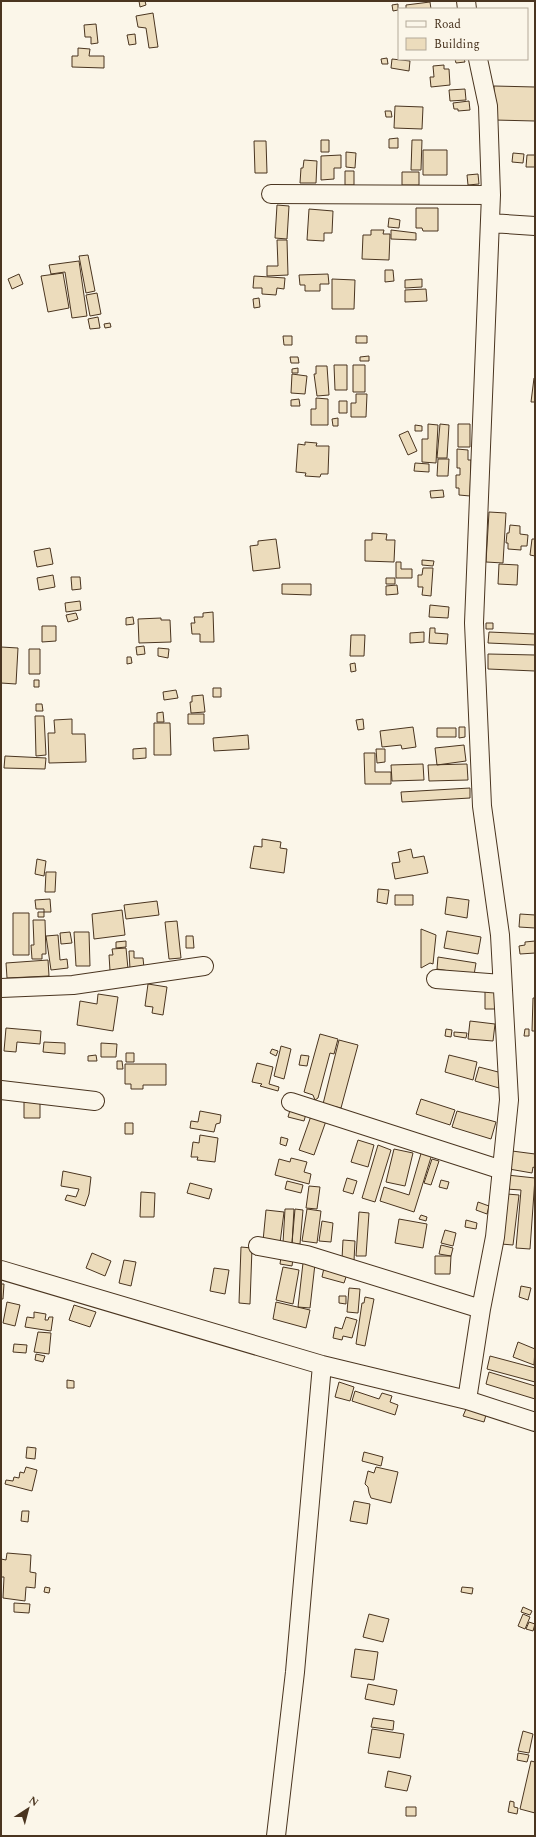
<svg xmlns="http://www.w3.org/2000/svg" width="536" height="1837" viewBox="0 0 536 1837" font-family="Spectral,serif">
	<style>
		.building { fill: #ecdcbc; stroke: #4a3520 }
		.lines { fill: none; stroke-linecap: round; stroke-linejoin: round }
		.minor-casing { stroke: #4a3520; stroke-width: 20 }
		.minor { stroke: #fbf6e9; stroke-width: 18 }
	</style>
	<rect width="100%" height="100%" fill="#fbf6e9"/>
	<path class="building" d="M139 1H145L146 5 140 7Z
		M430 2 431 9H406V5Z
		M398 4V10L393 11 392 5Z
		M153 13 158 47 149 48 146 28 138 27 136 16Z
		M96 24 98 43 91 44V37H85L84 25Z
		M135 34 136 44 129 45 127 35Z
		M78 48 90 49 89 56H104V68L72 67V56H78Z
		M387 58 388 64H382L381 59Z
		M392 59 410 61 409 71 391 68Z
		M455 59H464L465 62 456 63Z
		M444 65V69H449L450 85 431 87 430 77H434L433 66Z
		M494 86 535 87V121L494 120Z
		M465 89 466 100 450 101 449 90Z
		M469 101 470 110 458 111V109H454L453 103Z
		M395 106 423 107 422 129 394 128Z
		M385 111H391L392 117H386Z
		M398 138V148H389V139Z
		M321 140H329V152H321Z
		M412 140H422L421 170H411Z
		M254 141H266L267 173H255Z
		M423 150H447V175H423Z
		M346 152 356 153 355 168 346 167Z
		M513 153 524 154 523 163 512 162Z
		M341 155V168H334V179L321 180V156Z
		M527 155H535V167H526Z
		M304 160 317 161 316 183H300L301 168H303Z
		M345 171H354V185H345Z
		M402 172H419V185H402Z
		M478 174 479 184 468 185 467 175Z
		M277 205 289 206 287 239 275 238Z
		M416 208H438V231H423L422 228H416Z
		M309 209 333 211 332 233H324V241L307 240Z
		M389 218 400 220 399 228 388 227Z
		M371 230H384L383 234H390L389 260 362 259 363 235H371Z
		M391 230 416 233V240L391 239Z
		M277 240H287L288 275 267 276V266H278Z
		M88 255 95 291 86 293 79 256Z
		M79 261 87 316 72 318 65 272 51 274 49 265Z
		M385 270H393L394 281 385 282Z
		M63 273 69 308 48 312 41 276Z
		M19 274 23 284 12 289 8 279Z
		M328 274 329 284H320V291H305V285H300L299 275Z
		M254 276 285 278 284 289 277 288 276 295 262 294V288H253Z
		M332 279 355 280 354 309H332Z
		M422 279V287L405 288V280Z
		M426 289 427 301 405 302V290Z
		M97 293 101 314 90 316 86 295Z
		M259 298 260 307 254 308 253 299Z
		M98 317 100 328 90 329 88 319Z
		M110 323 111 327 105 328 104 324Z
		M283 336H292V345H284Z
		M356 336H367V343H356Z
		M369 356V361H360V357Z
		M290 357H298L299 363H291Z
		M334 365H347V390H335Z
		M353 365H365V392H353Z
		M316 366H327L329 395 317 396 314 374H316Z
		M298 368V373H292V369Z
		M292 374 307 376 305 394 291 393Z
		M534 378H535V402H531Z
		M356 394H367L366 417H351V403H356Z
		M316 398 328 399V425H311V409H316Z
		M299 399 300 406H291V400Z
		M339 401H347V413H339Z
		M338 418V426H333L332 419Z
		M428 424 438 425 436 463 422 462V439H428Z
		M440 424 449 425 447 458H437Z
		M458 424H470V447H458Z
		M415 425 422 426V431H415Z
		M408 431 417 451 408 455 399 435Z
		M305 442 317 443 316 446H329L328 474H321L320 477 305 476 306 473 296 472 298 444 305 445Z
		M457 449 468 450V460H471L470 496 459 495V488H456V475H460V468H457Z
		M438 459H449L448 476H437Z
		M415 463 429 464V472L414 471Z
		M443 490 444 497 431 498 430 491Z
		M489 512 506 513 503 563 486 562Z
		M510 525 520 526V534L528 535 527 546H521V550L508 549V543H506L507 533H509Z
		M372 533 387 534 386 540H395L394 562 365 561V540H372Z
		M276 539 280 568 253 571 250 546 258 545V541Z
		M532 539H535V556L530 555Z
		M50 548 53 564 37 567 34 551Z
		M422 560 434 561 433 566 422 565Z
		M396 562H401V569H412V578H396Z
		M499 564 518 565 517 585 498 584Z
		M423 568H433L431 596 422 595 423 587H418V575H422Z
		M53 575 55 587 39 590 37 578Z
		M71 577H80L81 589 72 590Z
		M386 578H395V584H386Z
		M282 584H311V595L282 594Z
		M397 585 398 594 386 595V586Z
		M80 601 81 610 66 612 65 603Z
		M430 605 449 607 448 618 429 617Z
		M213 612 214 642H200V634H192L191 623H195L194 617H203V613Z
		M76 613 78 619 68 622 66 615Z
		M133 617 134 624 126 625V618Z
		M161 618V620H170L171 642 139 643 138 619Z
		M486 623H493V629H486Z
		M42 626H56V641L42 642Z
		M430 628H435V633L448 634 447 644 429 643Z
		M424 632V642L410 643V633Z
		M489 632 535 634V645L488 643Z
		M351 635H365L364 656H350Z
		M144 646 145 654 137 655 136 647Z
		M1 647 18 648 16 684 1 683Z
		M158 648 169 649 168 658 158 656Z
		M29 649H40V674H29Z
		M488 654 535 655V671L488 669Z
		M127 657H131L132 663 127 664Z
		M355 663 356 671 351 672 350 664Z
		M34 680H39V687H34Z
		M213 688H221V697H213Z
		M176 690 178 698 164 700 163 692Z
		M203 695 205 712 191 713 190 702H192V696Z
		M36 704H42L43 711H36Z
		M163 712 164 722H157V713Z
		M188 714H204V724H188Z
		M35 716H44L46 755 36 756Z
		M72 719V734H85L86 762 49 763 48 733H55L54 720Z
		M363 719 364 729 358 730 356 720Z
		M154 723H170L171 755H154Z
		M413 727 416 747 402 749 401 745 382 747 380 731Z
		M459 727H465V737L459 738Z
		M437 728H456V737H437Z
		M248 735 249 749 214 751 213 738Z
		M464 745 466 761 437 765 435 748Z
		M146 748V758L133 759V749Z
		M376 749H385V762L377 763Z
		M364 753H375V772H391V784H365Z
		M5 756 46 758 45 769 4 768Z
		M423 764 424 780 392 781 391 765Z
		M467 764 468 780 429 781 428 765Z
		M470 788V798L402 802 401 792Z
		M262 839 281 842 280 848 287 849 284 873 250 868 254 846 262 847Z
		M411 849 413 858 424 856 428 873 395 879 392 863 400 862 398 852Z
		M37 859 46 861 44 876 35 874Z
		M46 872H56L55 892H45Z
		M378 889 389 890 387 904 377 902Z
		M395 895H413V905H395Z
		M447 897 469 900 467 918 445 914Z
		M50 899 51 912H44V909H36L35 900Z
		M157 901 159 915 126 919 124 905Z
		M122 910 125 935 94 939 92 914Z
		M38 912H44V917H38Z
		M13 913H29V955H13Z
		M520 914 535 915V928L519 927Z
		M33 920H45L46 954H42V959H32L31 945H34Z
		M177 921 181 958 169 959 165 922Z
		M421 929 436 935 433 964 430 963 421 968Z
		M447 931 481 937 478 954 444 948Z
		M70 932 72 943 61 944 60 933Z
		M74 932H89L90 966H76Z
		M58 935 60 960 67 959 68 968 51 970 46 936Z
		M186 936H193L194 948H186Z
		M126 941V947L116 948V942Z
		M535 941V953L520 954 519 946 525 945V942Z
		M126 948 128 969 110 971 109 955H113L112 949Z
		M129 951H134V958H143L144 968 130 969Z
		M438 957 476 963 474 975 437 969Z
		M48 960 49 976 7 978 6 963Z
		M148 984 167 987 163 1015 152 1013 153 1007 145 1006Z
		M485 991H495V1009H485Z
		M98 994 118 997 113 1031 77 1025 80 1001 97 1004Z
		M533 998H535V1031H532Z
		M470 1021 495 1024 493 1041 468 1039Z
		M6 1028 41 1031 40 1044 17 1042 16 1052 4 1051Z
		M446 1029 452 1030 451 1037 445 1036Z
		M525 1029H529V1036H524Z
		M454 1032 467 1033 466 1038 454 1036Z
		M320 1034 338 1039 334 1054 330 1053 318 1098 315 1100 313 1095 304 1092Z
		M339 1040 358 1045 341 1108 323 1104Z
		M44 1042 65 1043V1054L43 1052Z
		M101 1043 117 1044 116 1057H101Z
		M281 1046 291 1049 284 1079 274 1076Z
		M272 1049 278 1051 276 1056 270 1053Z
		M126 1053H134V1062H126Z
		M96 1055 97 1061H88V1056Z
		M301 1055 309 1056 307 1066 299 1065Z
		M449 1055 477 1062 473 1080 445 1072Z
		M117 1061H122L123 1069H117Z
		M257 1063 273 1067 269 1084 279 1087 278 1091 260 1086 262 1084 252 1082Z
		M125 1064H166V1085H143V1089H131V1084H125Z
		M479 1067 502 1073 499 1088 475 1081Z
		M421 1099 455 1110 450 1125 416 1114Z
		M24 1102H40V1118H24Z
		M290 1110 306 1114 304 1121 288 1117Z
		M200 1111 221 1115 220 1123 216 1124 214 1132 190 1128 191 1121 198 1122Z
		M457 1111 496 1122 491 1139 452 1127Z
		M311 1116 326 1121 314 1155 299 1150Z
		M125 1123H133V1134H125Z
		M200 1135 218 1138 215 1162 197 1160 198 1157H191L193 1142 199 1143Z
		M281 1137 288 1139 286 1146 280 1144Z
		M358 1140 374 1145 368 1167 351 1162Z
		M378 1145 391 1150 375 1202 362 1198Z
		M394 1149 413 1153 405 1186 386 1182Z
		M422 1150 432 1154 414 1212 380 1201 384 1187 409 1195Z
		M512 1151 535 1154V1168L533 1167 532 1173 509 1169Z
		M291 1158 307 1162 304 1172 311 1174 309 1184 275 1175 279 1159 290 1162Z
		M432 1159 439 1161 431 1185 424 1183Z
		M63 1171 91 1177 89 1194 85 1206 65 1200 67 1195 76 1197 79 1189 61 1186Z
		M507 1175 535 1178 530 1249 516 1248 521 1190 506 1189Z
		M347 1178 357 1181 353 1194 343 1191Z
		M441 1180 449 1182 447 1189 439 1187Z
		M287 1181 303 1185 301 1193 285 1189Z
		M190 1183 212 1189 209 1199 187 1193Z
		M309 1186 320 1187 317 1209 306 1208Z
		M141 1192 155 1193 154 1217H140Z
		M507 1194 519 1195 513 1245 501 1244Z
		M478 1202 489 1206 487 1214 476 1210Z
		M285 1209H294L292 1244 283 1243Z
		M295 1209 303 1210 300 1244 292 1243Z
		M307 1209 321 1211 317 1243 302 1241Z
		M266 1210 284 1212 280 1243 263 1241Z
		M359 1212 369 1213 366 1256H356Z
		M421 1215 427 1217 426 1221 419 1219Z
		M399 1219 427 1224 423 1248 395 1243Z
		M466 1220 477 1223 476 1229 465 1227Z
		M322 1221 333 1223 331 1242 319 1241Z
		M445 1230 456 1233 453 1246 441 1243Z
		M343 1240 355 1241 354 1261 342 1259Z
		M441 1245 453 1248 451 1256 439 1254Z
		M241 1247 252 1248 250 1304 239 1303Z
		M92 1253 111 1261 105 1276 86 1268Z
		M435 1256H451L450 1274H435Z
		M281 1257 293 1259 292 1266 280 1264Z
		M124 1260 136 1262 131 1286 119 1283Z
		M303 1263 315 1264 310 1308 298 1307Z
		M283 1267 299 1270 293 1304 276 1300Z
		M214 1268 229 1270 225 1294 210 1291Z
		M324 1268 347 1274 344 1283 322 1277Z
		M1 1284H4L3 1299H1Z
		M521 1286 531 1288 528 1300 519 1297Z
		M349 1288 360 1289 358 1313 347 1312Z
		M339 1296H346V1304L339 1303Z
		M365 1297 374 1299 365 1346 356 1344 362 1303H364Z
		M7 1302 20 1305 15 1326 3 1323Z
		M276 1302 310 1310 306 1328 273 1319Z
		M74 1305 96 1312 90 1327 69 1320Z
		M34 1312 46 1314 45 1320H48L49 1317H53L51 1331 25 1327 27 1317 34 1318Z
		M346 1317 357 1320 352 1338 343 1336 342 1340 333 1338 335 1327 342 1329Z
		M38 1332 51 1333 49 1354 34 1352Z
		M518 1342 535 1349 534 1365 513 1357Z
		M14 1344 27 1345 26 1353 13 1352Z
		M36 1354 45 1356 43 1362 35 1360Z
		M490 1356 535 1368V1382L487 1369Z
		M489 1372 535 1386V1399L486 1384Z
		M67 1380 74 1381V1388H67Z
		M339 1382 354 1387 350 1401 335 1397Z
		M355 1391 379 1399 382 1393 392 1396 390 1402 398 1405 395 1415 352 1401Z
		M466 1409 486 1415 484 1422 463 1416Z
		M27 1447 36 1448 35 1459 26 1458Z
		M364 1452 383 1457 381 1466 362 1461Z
		M26 1467 37 1470 32 1491 5 1484 6 1480 13 1481 14 1477 19 1478 20 1472 24 1473Z
		M376 1467 398 1472 391 1503 371 1498 369 1493 368 1487 365 1484 368 1471 374 1473Z
		M354 1501 370 1504 367 1524 350 1521Z
		M22 1511H29L28 1522 21 1521Z
		M7 1553 31 1555 30 1572 36 1573 35 1588 26 1587 25 1601 3 1598 4 1577H1V1559L6 1560Z
		M45 1587 50 1588 49 1593 44 1592Z
		M462 1587 473 1588 472 1594 461 1592Z
		M14 1603 30 1604 29 1613 14 1612Z
		M523 1607 532 1611 530 1615 521 1612Z
		M369 1614 389 1619 383 1642 363 1637Z
		M523 1614 530 1617 525 1629 518 1626Z
		M529 1622 535 1624 533 1631 526 1629Z
		M355 1649 378 1652 374 1680 351 1677Z
		M368 1684 397 1690 394 1705 365 1699Z
		M373 1718 394 1721 393 1730 371 1727Z
		M372 1729 404 1734 400 1758 368 1753Z
		M523 1731 533 1734 529 1753 518 1751Z
		M518 1753 529 1755 527 1762 517 1760Z
		M531 1761 535 1762V1813L520 1809Z
		M388 1771 411 1776 407 1791 385 1787Z
		M510 1801 514 1802V1807L518 1808 517 1814 508 1812Z
		M406 1807H416V1816H406Z"/>
	<g class="lines">
		<defs>
			<path id="minor" d="M466 1 467 9
				M271 194 491 195
				M491 223 535 226
				M436 979 502 984
				M1 988 73 985 204 966
				M1 1090 95 1101
				M291 1102 502 1170
				M258 1246 307 1255 481 1309
				M1 1270 322 1365 467 1400 535 1422
				M467 1400 481 1309 495 1237 509 1100 500 935 482 806 474 623 491 195 488 106 478 59
				M276 1836 295 1672 322 1365"/>
		</defs>
		<use href="#minor" class="minor-casing"/>
		<use href="#minor" class="minor"/>
	</g>
	<rect width="536" height="1837" fill="none" stroke="#4a3520" stroke-width="4"/>
	<rect x="398" y="8" width="130" height="52" fill="#fbf6e9" stroke="#b4a999"/>
	<rect x="406" y="21" width="20" height="6" fill="#fbf6e9" stroke="#b4a999"/>
	<text x="434" y="28" font-size="12" fill="#4a3520">Road</text>
	<rect x="406" y="38" width="20" height="12" fill="#ecdcbc" stroke="#b4a999"/>
	<text x="434" y="48" font-size="12" fill="#4a3520">Building</text>
	<g transform="translate(28 1809) rotate(36)" stroke="#fbf6e9" stroke-width="3" paint-order="stroke">
	<path d="M0-3L7 15L0 10L-7 15Z" fill="#4a3520"/>
	<text y="-6" font-size="11" font-weight="bold" text-anchor="middle" fill="#4a3520">N</text>
	</g>
</svg>
